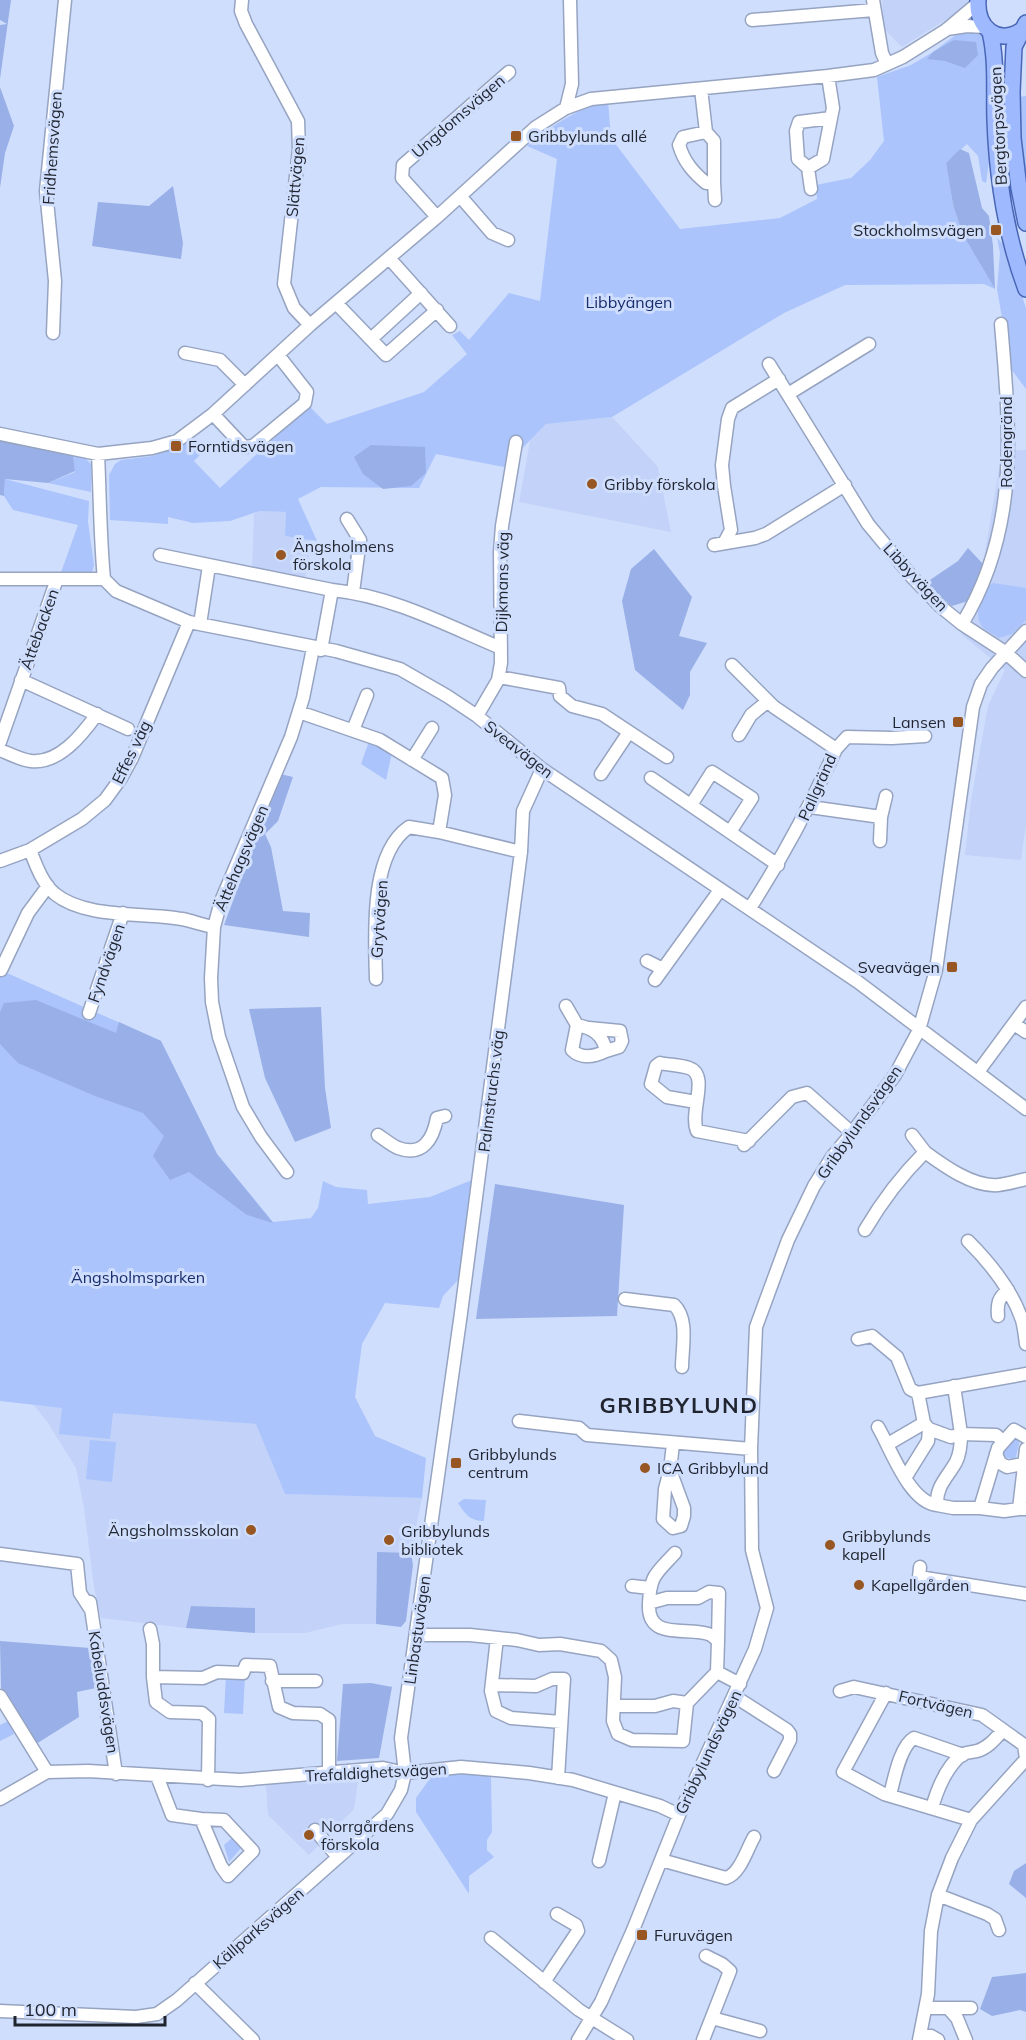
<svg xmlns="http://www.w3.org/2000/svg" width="1026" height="2040" viewBox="0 0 1026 2040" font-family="Mulish,sans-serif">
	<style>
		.built { fill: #c2d2f8 }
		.green { fill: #abc4fc }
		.forest { fill: #98b0e7 }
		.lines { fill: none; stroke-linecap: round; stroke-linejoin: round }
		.minor-casing { stroke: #96a4c1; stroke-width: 15 }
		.major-casing { stroke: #4967b6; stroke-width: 18 }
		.minor { stroke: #fff; stroke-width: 12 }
		.major { stroke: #9fb9fe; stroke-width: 15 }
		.poi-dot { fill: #975622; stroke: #d0defd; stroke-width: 2 }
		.labels { text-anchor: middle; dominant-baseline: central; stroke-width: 6; stroke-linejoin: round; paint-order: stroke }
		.street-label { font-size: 16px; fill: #1f242f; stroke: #d0defd }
		.poi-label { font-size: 16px; fill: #1f242f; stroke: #d0defd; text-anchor: start }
		.park-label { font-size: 16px; fill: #182d6d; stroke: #d0defd }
		.district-label { font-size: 22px; font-weight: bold; letter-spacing: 1.5px; fill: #1f242f; stroke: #d0defd }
	</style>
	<rect width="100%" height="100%" fill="#d0defd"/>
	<path class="built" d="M882 0H969L966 7 902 47 884 29Z
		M612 417 658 467 671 532 519 502 530 441 546 424Z
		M1026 450V824L1021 860 965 855 971 800 988 706 1005 670 961 634 983 564 1002 451Z
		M260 511 286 512 285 536 312 540 305 578 252 570 254 514Z
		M34 1405 257 1424 285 1494 422 1498 411 1553H377L376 1624H342L305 1633H255L254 1608 192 1606 186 1628 101 1618 94 1587 84 1508 76 1468 48 1423Z
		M358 1782 354 1809 309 1855 268 1815 266 1783Z"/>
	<path class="green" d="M974 31 980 33 985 39 987 53V127L990 155 986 183 982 181 978 156 967 144 946 163 953 205 963 235 995 289 984 284 845 285 784 313 612 417 546 424 504 467 436 454 419 488 321 487 298 499 317 541 285 536 286 512 260 511 230 521 193 523 168 517V524L110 520 109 475 115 464 121 460 153 456 191 442 201 454 194 461 220 488 309 406 327 424 424 392 467 354 452 335 460 331 469 340 509 293 540 301 557 159 527 146C552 126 577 108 608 101L611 138 680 229 780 218 817 199 816 185 851 178 870 160 884 141 877 77 911 65 933 52 957 34Z
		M1026 96V196L1017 118 1018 97Z
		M997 238 1005 246 1026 308V389L1011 369 997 289 1000 253Z
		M0 437 84 457 91 464V492L48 483 75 472 73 456Z
		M5 479 89 501 88 522 94 565 92 572 60 575 78 525 13 510 4 496Z
		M993 583 1026 588V620L1012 634 999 638C993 634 983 630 980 623 974 612 983 589 993 583Z
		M369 741 392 753 386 780 361 764Z
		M0 970 161 1041 217 1154 273 1222 311 1218 318 1208 323 1181 336 1187 367 1190 368 1204 430 1197 472 1180 459 1279 443 1296 439 1308 385 1303 362 1344 355 1397 375 1436 426 1458 422 1498 285 1494 256 1424 113 1413 110 1439 59 1434 62 1408 0 1401Z
		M1013 1433 1021 1436 1015 1460 1001 1456Z
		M90 1440 116 1442 112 1482 86 1479Z
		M464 1499 486 1500 484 1521C470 1521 465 1514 458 1503Z
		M226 1675 245 1676 243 1714 224 1713Z
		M8 1721 14 1734 0 1741V1725Z
		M474 1773H489L491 1778 492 1832 487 1840V1850L494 1857 469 1876V1894L416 1812V1798L431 1777Z
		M233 1837 242 1847 229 1862 224 1845Z"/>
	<path class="forest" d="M0 0H11L0 79V25L7 24 0 20Z
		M954 40 976 42 978 55 965 68 945 61 927 59 933 52Z
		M0 87 14 126 5 153 0 188Z
		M960 149 969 153 982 208 989 216 993 246 995 289 963 235 953 205 946 163Z
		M173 186 183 243 181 259 92 246 98 202 149 206Z
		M0 439 73 456 75 471 48 483 5 479 4 496 0 495Z
		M371 445 425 447 426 473 411 486 383 489 363 474 354 457Z
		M968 548 983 564 968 601 952 606 924 584 958 561Z
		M654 549 692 597 679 636 707 643 690 672V695L683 710 635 670 622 601 631 569Z
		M280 774 293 777 278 821 265 834 271 847 283 911 310 913 309 937 224 925Z
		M36 1000 116 1033 119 1022 161 1041 217 1154 273 1223 247 1215 189 1172 170 1180 153 1156 164 1136 143 1113 95 1096 18 1063 0 1044V1012L4 1003Z
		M321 1007 325 1088 331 1128 295 1142 265 1078 249 1009Z
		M495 1184 624 1205 617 1316 476 1319Z
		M377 1552 411 1553 413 1565 406 1621 401 1627 376 1624Z
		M191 1606 255 1608V1633L186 1628Z
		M0 1641 90 1648 96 1688 77 1692 79 1717 36 1744 1 1688Z
		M371 1683 392 1687 379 1758 337 1761 343 1684Z
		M1026 1863V1898L1009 1884 1014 1871Z
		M1026 1973V2012L1020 2010 992 2016 980 2009 992 1977Z"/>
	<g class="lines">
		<defs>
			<path id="minor" d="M242 0 241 11 246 24 298 121 299 149 284 284 294 308 310 325
				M873 0 882 53 887 64
				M752 20 874 10
				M947 29 967 26 985 27
				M828 76 833 108 831 118 799 122 796 131 798 159 808 168 823 159 831 118
				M701 89 706 132 714 141V183H706C693 172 684 162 679 145L683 137 706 132
				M566 108 572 84 570 0
				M808 168 811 189
				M714 183 715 200
				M460 196 492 233 508 240
				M437 217 402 178 403 165 509 72
				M389 258 450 326
				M336 303 386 355 437 310
				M53 333 55 281 46 191 65 0
				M371 339 421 293
				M185 353 220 360 245 385
				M769 364 868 524 912 577 941 607 962 624 1005 652 1026 671
				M788 394 869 344
				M213 414 244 447 253 446 305 403 307 392 278 355
				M0 434 98 454 152 448 177 441 213 414 310 325 437 217 536 127 566 108 591 99 828 76 874 70 903 57 946 30 977 4
				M98 454C100 496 100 538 104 579L116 591 189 622 336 651 400 669 447 696 477 716 542 769 858 982 1026 1109
				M347 519 360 540 353 592
				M724 543 731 530 724 486 722 465 728 419 732 408 779 379
				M714 545 755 538 766 534 845 485
				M160 555 332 590C392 596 446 625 501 648
				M0 579H104
				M200 624 209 566
				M962 624C1020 529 1010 430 1001 324
				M321 650 332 590
				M732 665 774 707 836 749C811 804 783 857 750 908
				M499 677 559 688 560 696 572 706 602 714 667 757
				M21 680 128 729
				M299 712 380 740 442 778 445 795 439 832
				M477 716 498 680 501 663 500 552 502 526 516 442
				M353 730 367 695
				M739 735 751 715 768 701
				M0 742 57 579
				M836 749 847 737 892 738 925 736
				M0 750C10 754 21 760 31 761 59 764 82 735 97 714
				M412 760 432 728
				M601 774 629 732
				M651 778 778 865
				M691 805 712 772 752 798 730 832
				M810 807 881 817
				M880 841 881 817 886 796
				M30 850C36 865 42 883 55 894 86 919 144 912 182 919 192 921 203 925 214 927
				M0 861 30 850 82 819 105 800 121 778 132 758 189 622
				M647 961 663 969
				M1 970 28 913 48 886
				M376 979C375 936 369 854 409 827L439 832 521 852
				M655 980 720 890
				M566 1006 577 1025 572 1050C581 1059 594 1057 606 1051 603 1035 593 1028 577 1025
				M89 1013 123 913
				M1014 1024 1026 1032
				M589 1028 620 1031 622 1041 619 1047 606 1051
				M978 1072 1026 1007
				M696 1102 667 1097 651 1084 656 1066 660 1063C669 1065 680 1065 689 1068 710 1075 689 1112 697 1131L749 1141
				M378 1135C384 1139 391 1145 398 1148 423 1157 433 1139 437 1118L445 1116
				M912 1135 925 1152
				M744 1145 792 1097 807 1093 852 1133
				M287 1172 261 1137 243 1107 219 1037 212 1002 211 978 214 927 221 901 291 737 303 698 313 648
				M865 1230C882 1201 901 1176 925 1152 944 1166 973 1187 998 1185 1007 1184 1017 1181 1026 1179
				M968 1241C990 1263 1012 1290 1022 1320 1024 1327 1025 1336 1026 1344
				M625 1299 674 1305C689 1319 682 1348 682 1367
				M998 1316C997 1304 998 1298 1008 1290
				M858 1339 872 1336 897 1357 910 1389 918 1393 1026 1374
				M954 1386 961 1434 996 1435 1003 1441
				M918 1393 924 1423 928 1428
				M519 1421 579 1428 587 1435 751 1449
				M878 1427C891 1449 909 1502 937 1505
				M888 1444 924 1423
				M996 1454 1000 1463 1007 1467 1023 1464
				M670 1470 665 1489 663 1519 673 1528 681 1526 684 1516V1508L670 1470 673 1444
				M905 1478 928 1441 929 1429 951 1437 961 1434C961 1444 960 1454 956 1462 947 1478 936 1486 937 1505L953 1508H980
				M1019 1509 1004 1511 980 1508 998 1448 1014 1430 1026 1437
				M1025 1509H1019L1026 1449
				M675 1553C656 1574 650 1575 649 1604 647 1643 691 1625 711 1635 714 1637 716 1639 718 1641L717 1672
				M0 1554 77 1564 80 1593 91 1610
				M920 1567 919 1577 1026 1594
				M632 1586 650 1588
				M90 1602 116 1774
				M649 1603 667 1598H698L709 1592 719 1593 718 1641
				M150 1629 153 1644V1677L203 1678 217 1672 243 1673 246 1665 270 1666 279 1707 293 1713 320 1714 329 1720V1773
				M416 1635H470L517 1640 539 1645 560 1644 601 1651 611 1660 615 1677 613 1721 618 1734 632 1740 683 1741 687 1703 717 1672 740 1684
				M497 1638 491 1691 496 1711 511 1718 561 1722
				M153 1677 156 1702 170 1712 202 1713 209 1719 208 1780
				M272 1681H316
				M492 1685 536 1686 552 1679H564L558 1778
				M840 1691 854 1687 982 1715 1024 1745 1026 1759 971 1820 952 1858 938 1895 931 1931 928 1994 919 2040
				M886 1693 843 1772 884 1794 971 1820
				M0 1696 47 1772
				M734 1696 787 1730 790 1734V1740L774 1771
				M614 1706H655L673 1701 687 1703
				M157 1776 172 1815 201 1819 221 1866 228 1876 253 1851 224 1820 201 1819
				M890 1795C894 1780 900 1746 914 1738L963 1755
				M0 1799 47 1772 88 1771 240 1780 383 1768 405 1773 461 1767 529 1773 573 1780 660 1806 679 1815
				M932 1808C937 1790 947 1765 963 1754 968 1752 973 1752 977 1751 988 1748 996 1738 1003 1730
				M315 1830 338 1857
				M661 1860 726 1878C740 1874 747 1849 754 1837
				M599 1861 615 1793
				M938 1895 987 1914 995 1919 999 1930
				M491 1938 579 2010 627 2040
				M544 1982 578 1931 576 1925 557 1914
				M195 1983 253 2040
				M926 2008H971
				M948 2008 957 2018 966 2040
				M0 2011 136 2017 157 2014 177 2000 387 1814 401 1790 405 1773 401 1738 461 1313 521 852 523 811 542 769
				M712 2018 760 2031
				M921 2035 931 2036 938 2040
				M578 2040 601 2002 633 1930 679 1815 755 1649 767 1608 752 1550 751 1449 756 1327 788 1240 814 1186 832 1157 852 1133 895 1075 919 1030 936 970 973 707 981 684 992 668 1026 631
				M703 2040 730 1971 722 1964 706 1956"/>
			<path id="major" d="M978 0C976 28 998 46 1022 30
				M1026 23 1014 47 1012 92 1013 138 1019 188 1026 223
				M990 32C997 61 994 91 995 120 997 177 1006 236 1026 289"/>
		</defs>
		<use href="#minor" class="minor-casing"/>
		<use href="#major" class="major-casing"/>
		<use href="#minor" class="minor"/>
		<use href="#major" class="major"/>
	</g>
	<g class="poi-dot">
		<rect x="510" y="130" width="12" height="12" rx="3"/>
		<rect x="990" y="224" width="12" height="12" rx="3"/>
		<rect x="170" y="440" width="12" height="12" rx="3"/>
		<circle cx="592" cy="484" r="6"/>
		<circle cx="281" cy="555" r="6"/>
		<rect x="952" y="716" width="12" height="12" rx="3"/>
		<rect x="946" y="961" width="12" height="12" rx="3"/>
		<rect x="450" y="1457" width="12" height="12" rx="3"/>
		<circle cx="645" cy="1468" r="6"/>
		<circle cx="251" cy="1530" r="6"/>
		<circle cx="389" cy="1540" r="6"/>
		<circle cx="830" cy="1545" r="6"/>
		<circle cx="859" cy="1585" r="6"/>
		<circle cx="309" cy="1835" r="6"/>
		<rect x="636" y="1929" width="12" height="12" rx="3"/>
	</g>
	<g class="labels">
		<g class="street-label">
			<text transform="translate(458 116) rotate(-41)">Ungdomsvägen</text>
			<text transform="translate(998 126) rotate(-93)">Bergtorpsvägen</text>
			<text transform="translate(52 148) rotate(-86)">Fridhemsvägen</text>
			<text transform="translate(295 177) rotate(-85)">Slättvägen</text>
			<text transform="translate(1006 442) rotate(-90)">Rodengränd</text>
			<text transform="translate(916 577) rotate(47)">Libbyvägen</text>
			<text transform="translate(502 582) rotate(-89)">Dijkmans väg</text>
			<text transform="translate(39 629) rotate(-70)">Ättebacken</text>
			<text transform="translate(519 749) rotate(38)">Sveavägen</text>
			<text transform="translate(131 752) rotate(-64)">Effes väg</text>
			<text transform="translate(817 787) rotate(-66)">Pallgränd</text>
			<text transform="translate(241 858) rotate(-67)">Ättehagsvägen</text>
			<text transform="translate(379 919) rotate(-86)">Grytvägen</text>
			<text transform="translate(106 963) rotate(-71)">Fyndvägen</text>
			<text transform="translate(491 1091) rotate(-83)">Palmstruchs väg</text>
			<text transform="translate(859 1122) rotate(-55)">Gribbylundsvägen</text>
			<text transform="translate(417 1630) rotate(-82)">Linbastuvägen</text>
			<text transform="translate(104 1692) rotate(81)">Kabeluddsvägen</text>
			<text transform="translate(936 1704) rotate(13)">Fortvägen</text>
			<text transform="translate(708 1752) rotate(-65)">Gribbylundsvägen</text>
			<text transform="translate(376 1772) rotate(-3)">Trefaldighetsvägen</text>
			<text transform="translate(258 1928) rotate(-41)">Källparksvägen</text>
		</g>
		<g class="poi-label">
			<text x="528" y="136">Gribbylunds allé</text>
			<text x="984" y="230" text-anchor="end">Stockholmsvägen</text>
			<text x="188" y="446">Forntidsvägen</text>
			<text x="604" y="484">Gribby förskola</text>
			<text x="293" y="546">Ängsholmens<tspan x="293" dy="18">förskola</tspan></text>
			<text x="946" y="722" text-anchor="end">Lansen</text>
			<text x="940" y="967" text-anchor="end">Sveavägen</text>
			<text x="468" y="1454">Gribbylunds<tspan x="468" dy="18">centrum</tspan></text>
			<text x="657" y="1468">ICA Gribbylund</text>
			<text x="239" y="1530" text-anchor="end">Ängsholmsskolan</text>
			<text x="401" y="1531">Gribbylunds<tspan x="401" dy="18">bibliotek</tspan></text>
			<text x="842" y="1536">Gribbylunds<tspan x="842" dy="18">kapell</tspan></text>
			<text x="871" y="1585">Kapellgården</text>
			<text x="321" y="1826">Norrgårdens<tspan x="321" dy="18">förskola</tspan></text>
			<text x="654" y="1935">Furuvägen</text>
		</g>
		<g class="park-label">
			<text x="629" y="302">Libbyängen</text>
			<text x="138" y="1277">Ängsholmsparken</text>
		</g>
		<g class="district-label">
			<text x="679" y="1405">GRIBBYLUND</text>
		</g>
	</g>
	<path d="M15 2016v9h150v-9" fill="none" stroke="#1f242f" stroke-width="3"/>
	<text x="24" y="2016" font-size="18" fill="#1f242f" stroke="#d0defd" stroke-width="4.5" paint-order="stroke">100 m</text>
</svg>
